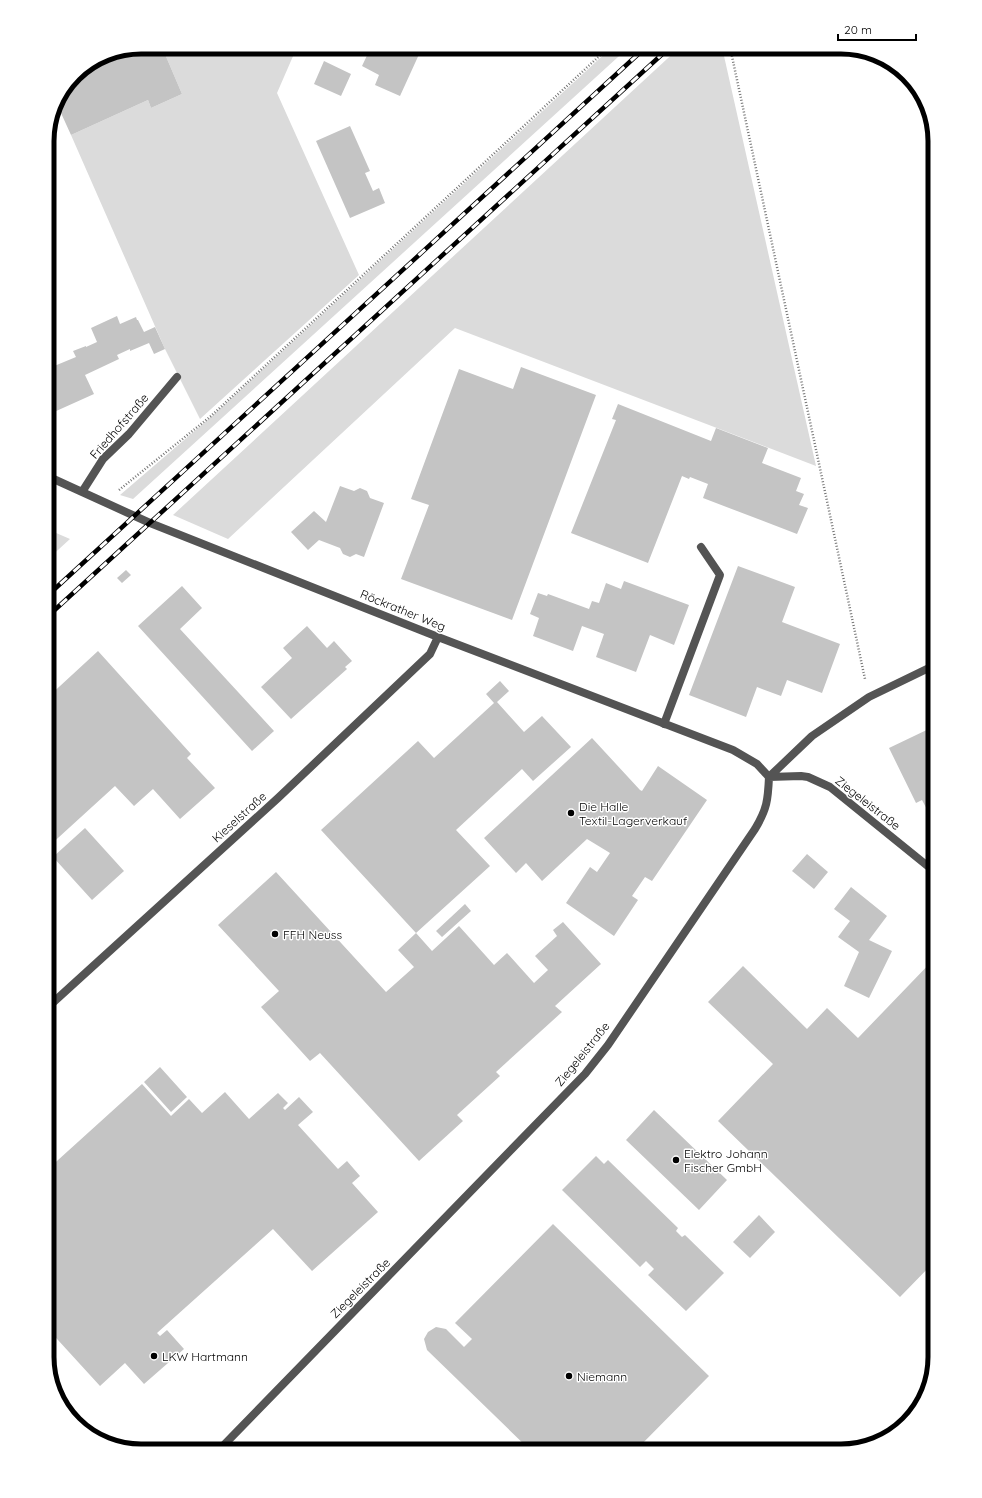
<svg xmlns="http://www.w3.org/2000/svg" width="982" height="1498" viewBox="0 0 982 1498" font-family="Quicksand,sans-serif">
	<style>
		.green { fill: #dbdbdb }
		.building { fill: #c4c4c4 }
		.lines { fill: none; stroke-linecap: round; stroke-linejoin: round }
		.path { stroke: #767676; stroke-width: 2.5; stroke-dasharray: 1 2; stroke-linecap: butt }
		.lane { stroke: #545454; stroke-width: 8 }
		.street { stroke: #545454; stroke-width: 8 }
		.rail-casing { stroke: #000; stroke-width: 4.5 }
		.rail { stroke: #fff; stroke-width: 3; stroke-dasharray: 9; stroke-linecap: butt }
		.poi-dot { fill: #000; stroke: #fff; stroke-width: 1.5 }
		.labels { text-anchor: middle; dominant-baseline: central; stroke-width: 3; stroke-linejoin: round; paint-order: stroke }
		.street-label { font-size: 12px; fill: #000; stroke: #fff }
		.poi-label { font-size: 12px; fill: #000; stroke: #fff; text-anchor: start }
		.rim { fill: none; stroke: #000; stroke-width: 5 }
	</style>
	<rect width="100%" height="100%" fill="#fff"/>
	<path class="green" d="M162 47H297L277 93 359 275 200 419 165 349 71 135 148 100 151 108 182 94Z
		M612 47H629L133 499 120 495 212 416Z
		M680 47H722L816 466 455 328 228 539 173 515Z
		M47 529 70 539 47 560Z"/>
	<path class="building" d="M141 47H162L182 94 151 108 148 100 71 135 56 102 75 74 105 54Z
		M371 47H431L428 53 421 50 400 96 375 85 379 75 362 66Z
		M324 61 351 74 341 96 314 84Z
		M350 126 370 171 365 173 373 191 379 188 385 203 350 218 316 141Z
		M117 316 120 324 136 317 137 320H138L144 332 155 327 165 349 154 354 149 343 130 351V349L117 355 119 359 85 375 94 394 54 412 47 397V369L76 357 73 351 86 346V347L97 342 91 328Z
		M521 367 596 395 512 620 401 579 429 505 411 499 459 369 513 389Z
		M618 404 711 441 716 428 768 448 762 463 801 478 796 491 804 494 799 505 808 508 797 534 703 498 708 484 690 477 689 479 682 476 648 563 571 533 616 420 612 419Z
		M340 486 354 491 360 488 367 491 370 498 384 503 364 557 356 554 350 557 343 554 340 548 319 540 308 550 291 532 314 511 326 522Z
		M738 566 795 587 782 622 840 644 822 693 787 680 781 696 757 687 746 717 689 695Z
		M126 570 131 575 122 583 117 578Z
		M624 581 689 605 674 645 650 635 636 672 596 657 604 634 582 626 573 651 533 636 539 618 530 614 538 593 547 596 548 594 589 609 592 601 599 603 606 583 621 589Z
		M182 586 202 608 180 629 274 731 252 751 138 626Z
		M307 626 327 648 334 641 352 661 345 667 347 669 291 719 261 687 292 658 283 648Z
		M98 651 191 754 187 758 215 788 180 819 153 789 134 806 115 786 47 848V698Z
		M500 681 509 691 497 702 524 732 542 716 571 747 533 781 522 769 456 830 490 866 416 933 432 951 459 926 494 965 507 953 534 983 548 970 535 956 557 936 553 930 563 922 601 964 555 1006 562 1012 496 1072 500 1076 457 1115 463 1121 419 1161 320 1053 310 1061 261 1007 279 991 218 925 276 872 386 992 414 967 398 950 416 933 321 830 418 741 434 758 494 703 486 694Z
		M935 726V815L931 817 922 800 916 803 889 748Z
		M592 738 640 790 642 791 658 766 707 800 652 881 645 877 632 896 638 900 614 936 566 903 590 867 597 872 610 853 587 839 542 881 526 863 516 873 484 838Z
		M85 828 124 871 92 900 53 857Z
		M807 854 828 872 814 889 792 871Z
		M851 887 887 916 869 940 892 951 869 998 844 986 859 952 838 937 850 921 834 909Z
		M465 904 471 911 442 937 436 931Z
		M935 958V1261L900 1297 718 1121 773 1064 708 1002 743 966 807 1029 827 1008 858 1038Z
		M160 1067 187 1097 171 1112 144 1082Z
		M142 1084 171 1116 189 1099 202 1113 225 1092 249 1119 278 1093 288 1103 283 1108 285 1110 299 1097 313 1112 298 1125 338 1169 347 1161 360 1176 352 1183 378 1212 312 1271 273 1229 157 1333 160 1336 167 1330 184 1349 144 1384 125 1363 100 1386 47 1328V1170Z
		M654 1110 727 1180 699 1210 626 1140Z
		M596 1156 604 1164 608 1160 678 1228 676 1231 682 1237 685 1235 724 1273 686 1311 648 1275 654 1269 646 1261 640 1267 562 1190Z
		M759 1215 775 1232 750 1258 733 1242Z
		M553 1224 709 1376 635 1451H531L427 1350 424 1339 428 1332 436 1327 446 1329 464 1347 472 1339 455 1323Z"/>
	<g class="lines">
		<path class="path" d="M730 47 865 679
			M119 490 211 416 609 47"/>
		<path class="lane" d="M664 724 720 575 701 547"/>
		<path class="street" d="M47 476 150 523 438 637 733 750 757 764 769 777
			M82 492 103 459 129 434 177 377
			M769 777 812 736 869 697 935 665
			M769 777 801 776 808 777 830 787 935 872
			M47 1008 278 798 430 654 438 637
			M218 1451 585 1074 608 1045 755 829C767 809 768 800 769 777"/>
		<defs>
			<path id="rail" d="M47 596 646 47
				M47 617 670 47"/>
		</defs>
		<use href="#rail" class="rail-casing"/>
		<use href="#rail" class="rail"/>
	</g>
	<g class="poi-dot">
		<circle cx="571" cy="813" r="4"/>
		<circle cx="275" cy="934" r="4"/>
		<circle cx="676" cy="1160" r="4"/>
		<circle cx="154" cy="1356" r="4"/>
		<circle cx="569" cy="1376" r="4"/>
	</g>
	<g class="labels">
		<g class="street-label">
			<text transform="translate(119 426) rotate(-49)">Friedhofstraße</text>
			<text transform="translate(403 610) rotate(22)">Röckrather Weg</text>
			<text transform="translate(868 803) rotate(38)">Ziegeleistraße</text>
			<text transform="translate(239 817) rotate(-42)">Kieselstraße</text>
			<text transform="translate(582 1054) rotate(-51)">Ziegeleistraße</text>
			<text transform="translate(360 1288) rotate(-45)">Ziegeleistraße</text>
		</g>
		<g class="poi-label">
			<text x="579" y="806">Die Halle<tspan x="579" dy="14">Textil-Lagerverkauf</tspan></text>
			<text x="283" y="934">FFH Neuss</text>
			<text x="684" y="1153">Elektro Johann<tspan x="684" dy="14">Fischer GmbH</tspan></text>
			<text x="162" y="1356">LKW Hartmann</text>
			<text x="577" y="1376">Niemann</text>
		</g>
	</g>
	<path d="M0 0H982V1498H0ZM141 54H841A87 87 0 0 1 928 141V1357A87 87 0 0 1 841 1444H141A87 87 0 0 1 54 1357V141A87 87 0 0 1 141 54Z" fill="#fff" fill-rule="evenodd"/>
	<path class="rim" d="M141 54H841A87 87 0 0 1 928 141V1357A87 87 0 0 1 841 1444H141A87 87 0 0 1 54 1357V141A87 87 0 0 1 141 54Z"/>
	<path d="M838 34v6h78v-6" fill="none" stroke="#000000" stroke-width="2"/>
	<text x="844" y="34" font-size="12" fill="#000000" stroke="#ffffff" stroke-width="3" paint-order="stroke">20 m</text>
</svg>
